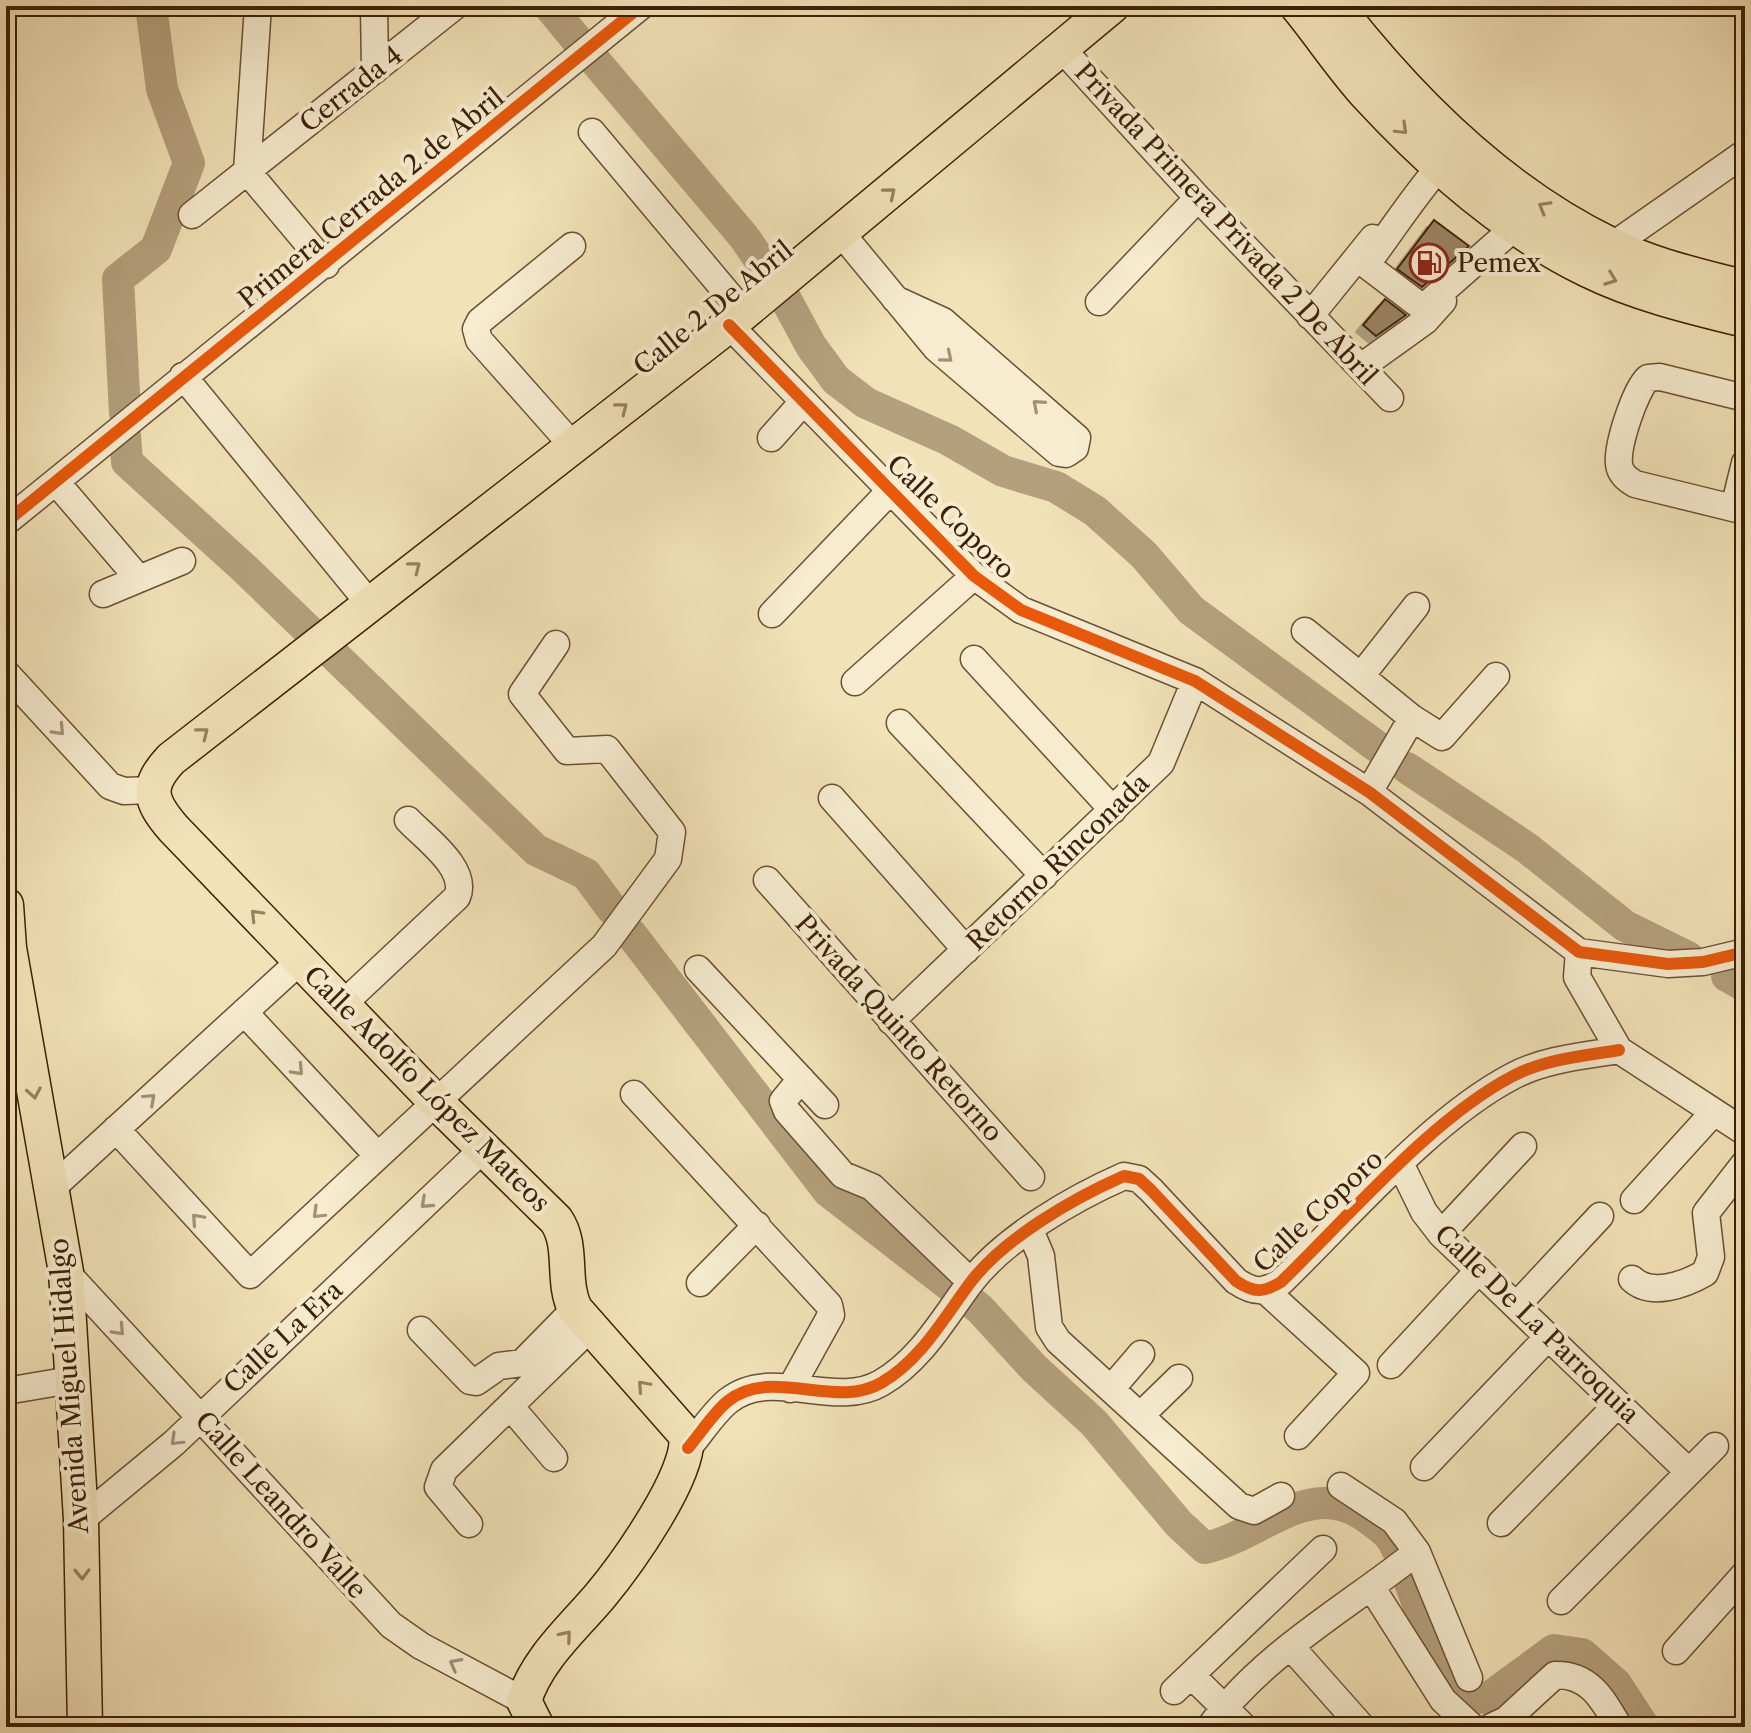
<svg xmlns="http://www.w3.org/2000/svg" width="1751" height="1733" viewBox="0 0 1751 1733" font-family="'Libre Caslon Text',serif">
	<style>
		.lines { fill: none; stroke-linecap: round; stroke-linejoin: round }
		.river { stroke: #b4a07c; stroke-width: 32 }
		.building { fill: #9b8563; stroke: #3d2008; stroke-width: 2; filter: url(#shadow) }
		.minor-casing { stroke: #6a5034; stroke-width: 29 }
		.major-casing { stroke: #3d2008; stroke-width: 37 }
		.minor { stroke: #f7ecd0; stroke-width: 26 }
		.major { stroke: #f2e2b7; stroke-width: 34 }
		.cycleway-casing { stroke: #f7ecd0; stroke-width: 17 }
		.cycleway { stroke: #e8590c; stroke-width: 12 }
		.oneway { stroke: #988160 }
		.oneway2 { stroke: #a39076 }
		.labels { text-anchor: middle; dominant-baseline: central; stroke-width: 8; stroke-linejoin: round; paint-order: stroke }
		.street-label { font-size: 26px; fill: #3d2008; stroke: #f7ecd0 }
		.poi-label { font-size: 26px; fill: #3d2008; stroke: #f7ecd0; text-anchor: start }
	</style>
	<defs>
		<filter id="shadow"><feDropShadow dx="-7" dy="7" stdDeviation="0" flood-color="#0004"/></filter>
	</defs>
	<rect width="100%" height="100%" fill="#f2e2b7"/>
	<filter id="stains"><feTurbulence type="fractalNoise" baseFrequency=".0025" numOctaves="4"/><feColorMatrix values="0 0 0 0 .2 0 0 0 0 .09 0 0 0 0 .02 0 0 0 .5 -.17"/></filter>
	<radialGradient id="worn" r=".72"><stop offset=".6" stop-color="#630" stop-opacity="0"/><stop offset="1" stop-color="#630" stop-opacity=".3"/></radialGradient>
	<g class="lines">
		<path class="river" d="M549 6 577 40
			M596 62 744 237 771 276
			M783 294 811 346 836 380 866 403 949 440 1003 471 1056 487 1095 511 1144 555 1191 610 1383 751
			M125 413 118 279 156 249 189 163 162 89 151 6
			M125 435 127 462 245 569 536 850 586 874 612 909
			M1407 768 1527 848 1625 926 1688 957
			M631 934 828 1191 980 1309 1034 1368 1094 1423 1179 1524 1205 1548C1264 1535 1312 1472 1373 1522 1384 1530 1392 1536 1397 1549
			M1727 976 1745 986
			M1408 1577 1438 1659 1466 1699 1490 1697 1554 1650 1582 1654 1616 1684 1644 1727"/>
	</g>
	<path class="building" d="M1434 220 1469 246 1422 287 1397 269Z
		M1385 299 1406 315 1376 336 1363 325Z"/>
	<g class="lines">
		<defs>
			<path id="minor" d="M374 6 375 70
				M1062 49 1198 198 1390 398
				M592 132 744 313
				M1440 166C1414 196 1393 229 1369 261V267L1423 308 1515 227
				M247 171 258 6
				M247 171 326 265
				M192 215 455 6
				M841 233 936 348 1059 453 1066 454 1075 448 1077 438 943 321 895 299
				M572 246 480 321 476 329 479 340 573 446
				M1612 246 1745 153
				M1099 302 1198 198
				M1310 316 1373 238
				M729 325 974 576 1021 610 1195 681 1369 792 1579 952 1668 964 1703 962 1745 952
				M1361 367 1425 321 1443 301
				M183 376 369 603
				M1745 398 1660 377 1648 378C1635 390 1617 445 1619 464 1620 474 1627 479 1635 484L1745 511
				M771 438 803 402
				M56 482 139 579
				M1734 508 1745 463
				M6 522 641 6
				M103 594 182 561
				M772 614 890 491
				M1305 631 1412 718 1442 737 1496 676
				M974 659 1113 810
				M6 673 110 786 124 791 152 790
				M1361 676 1416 606
				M855 682 974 576
				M900 723 1044 876
				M1369 792 1412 718
				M832 798 966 950
				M767 880 1031 1177
				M1579 952 1577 977 1619 1050 1745 1132
				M698 969 825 1105
				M342 1005 457 897C469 869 426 839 408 820
				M244 1012 378 1156
				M891 1021 1161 763 1195 681
				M801 1079 783 1101 787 1111 843 1175 872 1187 971 1282
				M634 1094 829 1305 831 1315 790 1389
				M116 1129 250 1275 604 946 668 859 672 832 607 749 567 751 522 694 556 644
				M1401 1165 1424 1212 1441 1234 1689 1472
				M51 1189 300 961
				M1634 1200 1713 1113
				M1030 1230 1041 1256 1049 1327 1058 1341 1239 1506 1254 1511 1281 1496
				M1441 1234 1523 1146
				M66 1272 391 1625 421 1646 524 1701
				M1632 1279C1651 1297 1684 1285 1705 1273L1711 1257 1706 1213 1745 1163
				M700 1283 757 1225
				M1266 1291 1356 1373 1298 1436
				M1516 1306 1600 1216
				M421 1330 470 1381 476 1382 499 1366 522 1363 575 1309
				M1391 1365 1479 1270
				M1111 1389 1141 1354
				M6 1391 71 1380
				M510 1406 554 1458
				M1141 1415 1179 1378
				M688 1448C701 1433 713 1413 728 1401 771 1366 835 1410 881 1383 920 1361 944 1318 970 1283 1004 1238 1074 1198 1124 1176L1139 1179 1151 1190 1236 1281C1254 1293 1263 1293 1281 1282 1348 1217 1432 1118 1513 1076 1545 1059 1584 1056 1619 1050
				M1424 1467 1548 1337
				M1341 1486 1394 1521 1417 1552 1469 1678
				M81 1520 174 1443 483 1149
				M1501 1523 1618 1404
				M469 1524 438 1487 444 1470 591 1327
				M1372 1588 1443 1700 1472 1727
				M1561 1601 1715 1446
				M1291 1647 1362 1727
				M1676 1651 1745 1574
				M1191 1675 1244 1727
				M1174 1691 1323 1549
				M1210 1727C1261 1655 1348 1607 1417 1552
				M1491 1727 1506 1720 1555 1675C1590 1674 1603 1700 1619 1727"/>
			<path id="major" d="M1297 6C1321 35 1343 69 1369 97 1431 164 1505 230 1588 270 1637 294 1692 307 1745 320
				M1336 6C1410 101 1501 192 1611 245 1653 266 1700 276 1745 288
				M6 905 9 948 66 1272 81 1520 85 1727
				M537 1727 524 1701C536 1660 573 1628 600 1596 625 1566 693 1472 686 1435L575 1309C561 1280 574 1246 556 1220L436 1102 173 828C149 800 146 786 171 759L729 325 1112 6"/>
		</defs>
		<use href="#minor" class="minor-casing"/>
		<use href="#major" class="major-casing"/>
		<use href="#minor" class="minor"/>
		<use href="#major" class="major"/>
		<defs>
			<path id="cycleway" d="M729 325 974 576 1021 610 1195 681 1369 792 1579 952 1668 964 1703 962 1745 952
				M6 522 641 6
				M688 1448C701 1433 713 1413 728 1401 771 1366 835 1410 881 1383 920 1361 944 1318 970 1283 1004 1238 1074 1198 1124 1176L1139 1179 1151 1190 1236 1281C1254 1293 1263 1293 1281 1282 1348 1217 1432 1118 1513 1076 1545 1059 1584 1056 1619 1050"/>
		</defs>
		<use href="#cycleway" class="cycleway-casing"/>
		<use href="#cycleway" class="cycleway"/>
	</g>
	<defs><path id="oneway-chevron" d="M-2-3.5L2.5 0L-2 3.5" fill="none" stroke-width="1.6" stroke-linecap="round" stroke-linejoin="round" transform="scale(2)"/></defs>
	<g class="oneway">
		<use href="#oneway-chevron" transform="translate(1402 129) rotate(44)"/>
		<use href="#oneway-chevron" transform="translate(890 193) rotate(-40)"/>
		<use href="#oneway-chevron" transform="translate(1544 207) rotate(-150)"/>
		<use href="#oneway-chevron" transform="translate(1611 279) rotate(21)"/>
		<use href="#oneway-chevron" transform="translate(622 408) rotate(-38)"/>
		<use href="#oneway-chevron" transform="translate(415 567) rotate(-38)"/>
		<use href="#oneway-chevron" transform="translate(203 733) rotate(-38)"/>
		<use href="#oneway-chevron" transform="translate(256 915) rotate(-134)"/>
		<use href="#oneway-chevron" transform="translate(34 1093) rotate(80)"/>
		<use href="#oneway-chevron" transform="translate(643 1386) rotate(-132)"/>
		<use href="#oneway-chevron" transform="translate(82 1574) rotate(89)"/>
		<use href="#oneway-chevron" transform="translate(566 1636) rotate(-50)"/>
	</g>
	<g class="oneway2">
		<use href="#oneway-chevron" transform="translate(947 357) rotate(40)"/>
		<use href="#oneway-chevron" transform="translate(1038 405) rotate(-139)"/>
		<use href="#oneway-chevron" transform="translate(59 730) rotate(47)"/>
		<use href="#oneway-chevron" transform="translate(298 1070) rotate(47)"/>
		<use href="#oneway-chevron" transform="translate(150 1099) rotate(-42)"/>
		<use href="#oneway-chevron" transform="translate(426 1203) rotate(137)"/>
		<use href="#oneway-chevron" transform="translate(318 1213) rotate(136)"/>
		<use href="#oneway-chevron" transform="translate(197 1219) rotate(-132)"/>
		<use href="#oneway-chevron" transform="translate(119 1330) rotate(47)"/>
		<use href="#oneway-chevron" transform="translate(176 1440) rotate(136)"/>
		<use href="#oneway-chevron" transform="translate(455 1664) rotate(-152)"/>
	</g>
	<defs>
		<symbol id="fuel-ring" viewBox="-11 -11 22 22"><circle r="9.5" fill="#f7ecd0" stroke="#8f2418" stroke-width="1.5"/><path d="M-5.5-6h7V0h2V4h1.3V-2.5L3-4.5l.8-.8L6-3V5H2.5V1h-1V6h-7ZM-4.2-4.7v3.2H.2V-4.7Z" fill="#8f2418"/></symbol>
	</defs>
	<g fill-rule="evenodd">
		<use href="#fuel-ring" x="1407" y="241" width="44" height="44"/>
	</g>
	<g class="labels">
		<g class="street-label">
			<text transform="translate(351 89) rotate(-38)">Cerrada 4</text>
			<text transform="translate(371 198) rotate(-39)">Primera Cerrada 2 de Abril</text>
			<text transform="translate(1226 224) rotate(47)">Privada Primera Privada 2 De Abril</text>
			<text transform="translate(713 308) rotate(-39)">Calle 2 De Abril</text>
			<text transform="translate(951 517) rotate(44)">Calle Coporo</text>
			<text transform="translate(1058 862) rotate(-44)">Retorno Rinconada</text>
			<text transform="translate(899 1028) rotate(48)">Privada Quinto Retorno</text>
			<text transform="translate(427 1089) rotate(45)">Calle Adolfo López Mateos</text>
			<text transform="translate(1318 1211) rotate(-43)">Calle Coporo</text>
			<text transform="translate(1537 1324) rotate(44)">Calle De La Parroquia</text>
			<text transform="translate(283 1337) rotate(-43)">Calle La Era</text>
			<text transform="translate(69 1386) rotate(-94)">Avenida Miguel Hidalgo</text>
			<text transform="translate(281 1505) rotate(48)">Calle Leandro Valle</text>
		</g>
		<g class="poi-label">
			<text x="1457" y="263">Pemex</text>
		</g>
	</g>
	<rect width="1751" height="1733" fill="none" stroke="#f2e2b7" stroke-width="32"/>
	<rect x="8" y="8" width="1735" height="1717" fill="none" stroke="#3d2008" stroke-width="4"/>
	<rect x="16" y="16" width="1719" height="1701" fill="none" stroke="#3d2008" stroke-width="2"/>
	<rect width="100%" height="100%" filter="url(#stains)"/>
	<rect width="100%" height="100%" fill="url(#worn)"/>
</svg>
